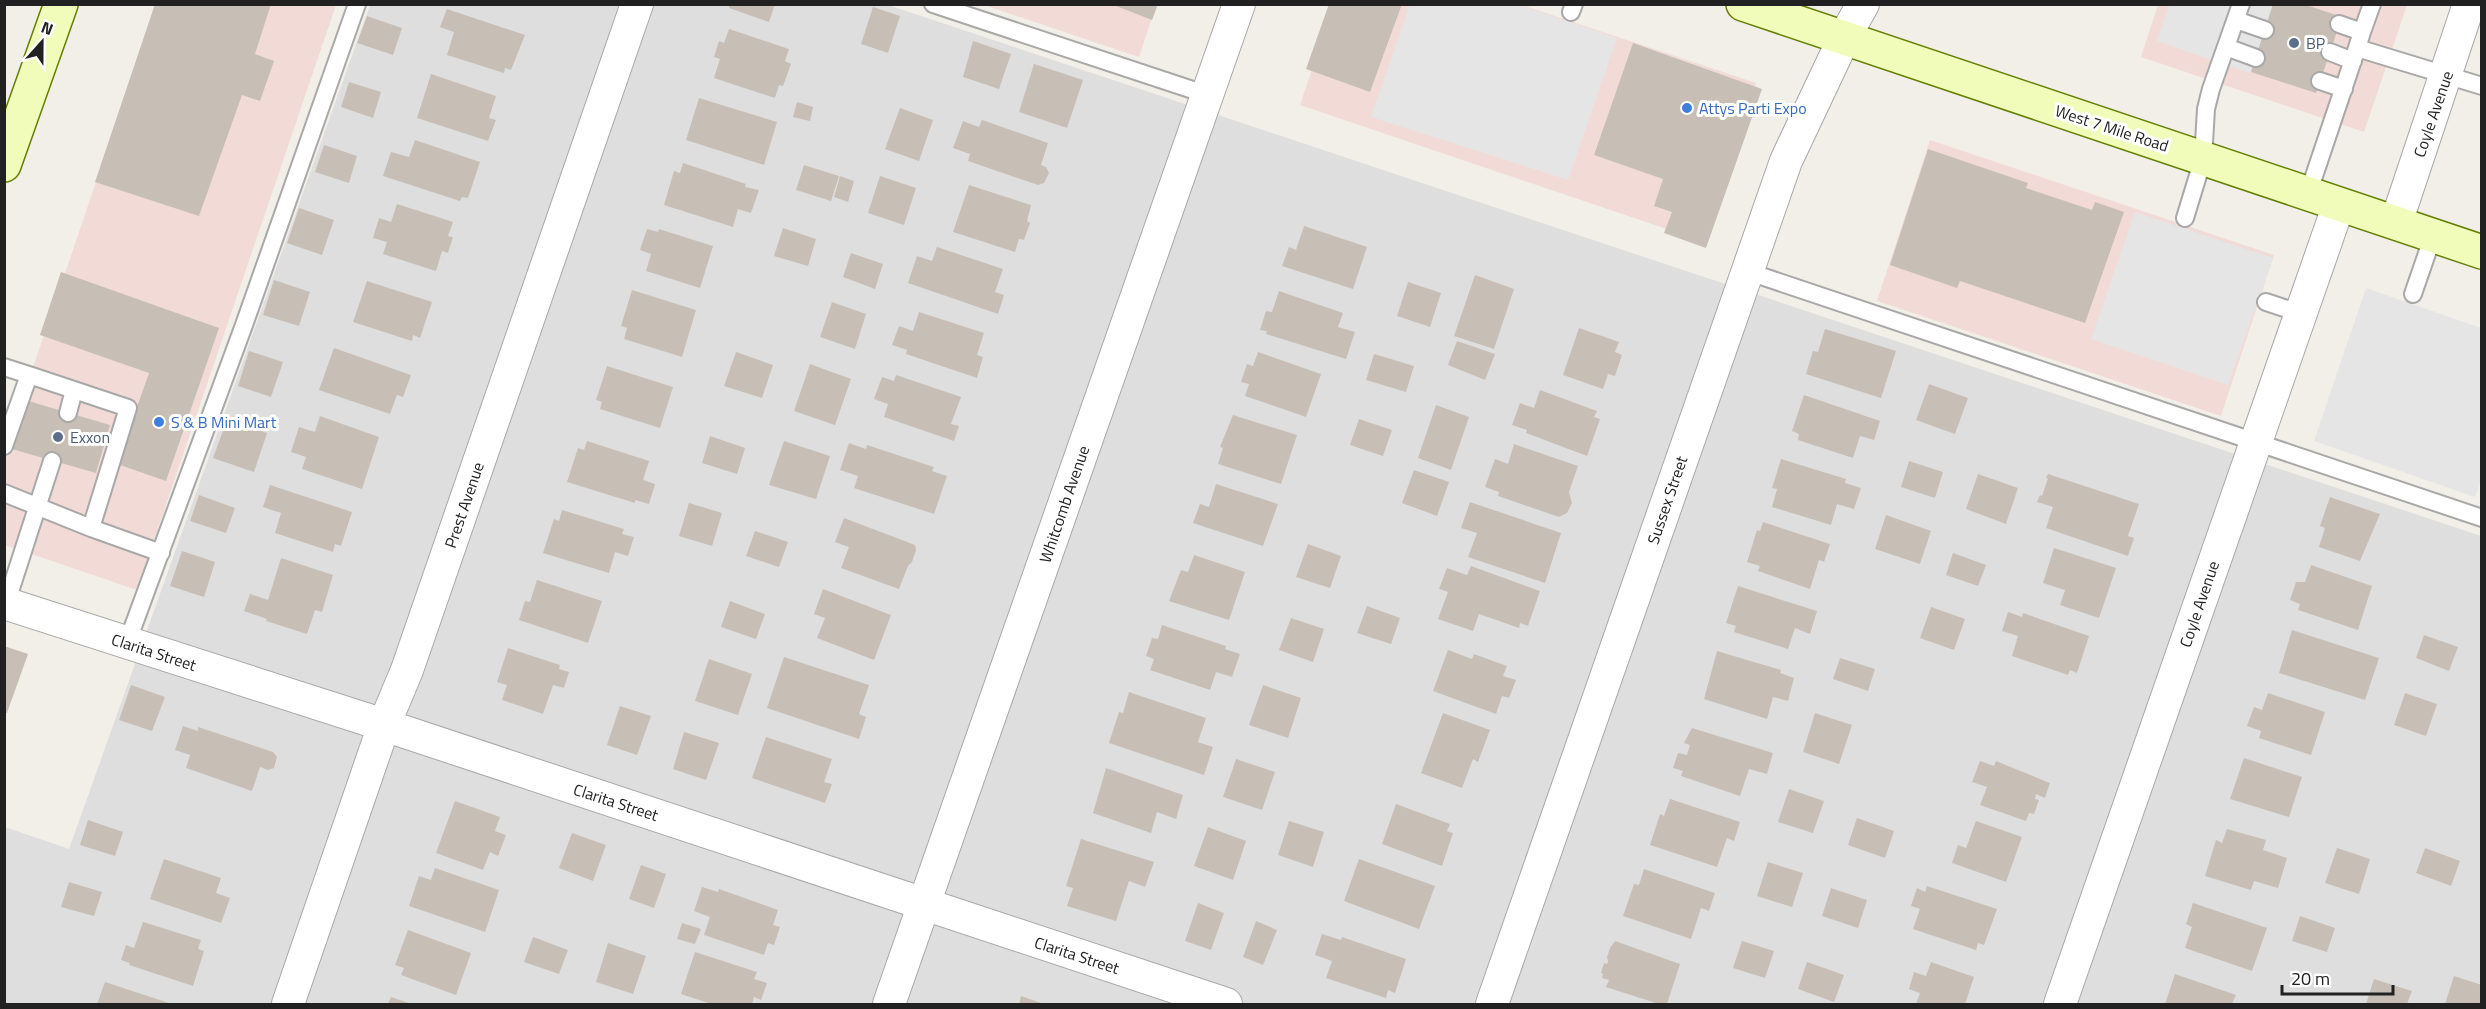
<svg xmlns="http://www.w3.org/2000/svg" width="2486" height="1009" viewBox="0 0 2486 1009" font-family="'Titillium Web',sans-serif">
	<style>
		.residential { fill: #dfdede }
		.commercial { fill: #f2dbd6 }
		.parking { fill: #e5e5e5 }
		.building { fill: #c7bfb6 }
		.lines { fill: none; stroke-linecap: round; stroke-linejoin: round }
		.service-casing { stroke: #a8a8a8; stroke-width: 20 }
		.minor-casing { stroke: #a8a8a8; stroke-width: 34 }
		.secondary-casing { stroke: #637f01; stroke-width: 36 }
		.service { stroke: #fff; stroke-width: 16 }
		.minor { stroke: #fff; stroke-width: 32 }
		.secondary { stroke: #f1fcbb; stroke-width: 33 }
		.service-dot { fill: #5c6f8a; stroke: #fff; stroke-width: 2 }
		.shop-dot { fill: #3f7fe0; stroke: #fff; stroke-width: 2 }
		.labels { text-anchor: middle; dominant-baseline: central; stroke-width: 6; stroke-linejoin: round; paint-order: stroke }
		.service-label { font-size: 16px; fill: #4e5e75; stroke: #fff; text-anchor: start }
		.shop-label { font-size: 16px; fill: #366cbe; stroke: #fff; text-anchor: start }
		.street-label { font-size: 16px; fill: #212121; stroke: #fff }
	</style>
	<rect width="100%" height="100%" fill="#f1efe7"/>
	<path class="residential" d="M370 5H888L2481 536V1004H5V827L69 849Z"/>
	<path class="commercial" d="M1334 4 1522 5 1756 83 1702 241 1300 105Z
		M156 5H336L137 590 5 545V450Z
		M984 5H1156L1139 57Z
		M2158 5H2407L2364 132 2141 57Z
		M1930 140 2274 255 2221 416 1877 301Z"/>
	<path class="parking" d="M1410 4 1519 5 1617 38 1568 180 1371 117Z
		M2169 5H2273L2251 72H2246L2157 41Z
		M2135 212 2273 258 2228 385 2091 339Z
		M2366 288 2481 328 2482 478 2475 497 2314 441Z"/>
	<path class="building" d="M155 4H271L255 54 274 61 260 101 242 95 199 216 95 182Z
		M730 4H775L769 22 729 8Z
		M1111 4H1158L1152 20Z
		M1329 4H1402L1370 92 1306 69Z
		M2273 4H2303L2342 17 2316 93 2251 72Z
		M873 7 900 16 888 53 861 44Z
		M447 9 525 35 511 70 505 68 504 73 447 55 454 32 440 27Z
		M367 16 402 28 393 55 357 43Z
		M729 29 789 49 785 61 791 64 783 86 779 85 775 98 714 78 720 59 714 57 719 41 724 43Z
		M973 41 1011 54 999 89 963 77Z
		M1633 43 1762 89 1706 248 1664 233 1672 212 1654 206 1663 179 1594 155Z
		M1034 64 1083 80 1067 128 1019 112Z
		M431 74 496 96 489 118 496 120 488 141 417 118Z
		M349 82 381 92 373 118 341 107Z
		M699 98 777 122 764 165 686 140Z
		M797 102 813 107 810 121 793 117Z
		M900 108 933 120 919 161 885 149Z
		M982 120 1048 143 1041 165 1046 167 1049 173 1044 183 1038 185 968 161 970 154 953 148 963 121 979 127Z
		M415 140 480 162 468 198 462 197 460 201 383 176 391 152 409 157Z
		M324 145 357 156 349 183 315 172Z
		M1928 149 2028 183 2026 188 2092 210 2095 202 2124 212 2085 323 1960 281 1957 288 1890 265Z
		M683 163 746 184 745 187 759 190 751 213 738 209 733 227 664 205 674 171 680 173Z
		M804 165 839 176 831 201 796 190Z
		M840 176 854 181 848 202 834 197Z
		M880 176 916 188 904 225 868 213Z
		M969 185 1031 205 1027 221 1030 223 1024 240 1019 239 1015 252 953 232Z
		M397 204 453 222 448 236 453 237 448 253 442 251 436 271 383 254 387 242 373 238 379 218 391 222Z
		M299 208 334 220 322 255 287 243Z
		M1304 226 1367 247 1353 289 1282 266 1289 247 1296 250Z
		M783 228 816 239 808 266 774 256Z
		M647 229 658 232 659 229 713 246 700 288 646 271 651 254 640 250Z
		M937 247 1003 269 995 292 1004 295 998 314 908 283 917 256 932 261Z
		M851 253 883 264 875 289 843 277Z
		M61 272 219 328 166 481 117 464 149 373 40 335Z
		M1475 275 1514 289 1494 349 1454 336Z
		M274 280 310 292 299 326 263 315Z
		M367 281 432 302 420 338 413 335 412 341 353 322Z
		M1408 282 1441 293 1430 327 1397 316Z
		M632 290 696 310 682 357 624 339 627 328 621 326Z
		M1279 291 1343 313 1338 327 1355 332 1346 359 1266 334 1267 331 1260 330 1266 311 1272 312Z
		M832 302 866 314 855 349 820 337Z
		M919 312 984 333 977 355 983 357 977 378 906 354 907 350 892 345 899 326 913 331Z
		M1579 328 1619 342 1615 352 1622 355 1615 376 1608 374 1603 389 1563 375Z
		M1825 329 1896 351 1881 398 1806 374 1813 351 1818 352Z
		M1457 341 1495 354 1485 380 1448 365Z
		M334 348 411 375 403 397 397 395 390 414 319 390Z
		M249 351 283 362 271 397 238 386Z
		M736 352 773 365 762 398 724 386Z
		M1258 352 1321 374 1306 417 1245 396 1249 384 1241 382 1247 364 1253 366Z
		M1374 354 1414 366 1406 392 1366 380Z
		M810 364 851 379 835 425 794 411Z
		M607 366 673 387 660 428 600 409 602 402 596 400Z
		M896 375 961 397 951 424 959 426 954 441 884 417 888 404 874 399 882 377 894 381Z
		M1929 384 1968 398 1955 434 1916 420Z
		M1540 390 1597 411 1594 417 1600 419 1587 456 1526 433 1527 430 1512 425 1520 403 1534 408Z
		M1804 395 1880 421 1874 440 1860 436 1853 458 1798 440 1799 434 1792 431Z
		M25 400 110 425 96 473 8 448Z
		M1436 405 1469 417 1451 470 1418 458Z
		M1233 415 1297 435 1281 484 1218 464 1223 448 1220 447Z
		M320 416 379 437 362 489 302 469 306 457 291 452 299 427 315 432Z
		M1359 419 1392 430 1383 456 1350 445Z
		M227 420 267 433 254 472 213 458Z
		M710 436 745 448 737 474 702 463Z
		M587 441 649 461 643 480 655 484 649 504 635 500V503L567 482 578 448 584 450Z
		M784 441 830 456 816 499 769 485Z
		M849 443 866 449 867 445 934 467 932 471 947 476 934 514 854 488 858 476 840 470Z
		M1514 444 1578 466 1569 492 1572 503 1567 513 1559 517 1498 496 1499 492 1485 487 1495 459 1508 464Z
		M1781 459 1846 479 1845 483 1861 488 1854 509 1837 504 1831 525 1772 507 1777 489 1772 488Z
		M1909 461 1943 472 1935 498 1901 487Z
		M1414 470 1449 482 1437 516 1402 503Z
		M1978 474 2018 488 2006 524 1966 509Z
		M2048 474 2139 504 2128 536 2134 538 2128 556 2046 528 2053 507 2037 502 2040 495 2042 496 2048 478H2046Z
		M1216 484 1278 504 1263 546 1193 523 1200 504 1209 507Z
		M270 485 352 512 341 546 335 544 333 552 275 533 281 513 263 507Z
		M199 495 235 508 226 533 190 521Z
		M2330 497 2380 514 2360 561 2319 547 2325 528 2320 526Z
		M1470 502 1561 533 1545 583 1468 557 1477 533 1461 528Z
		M689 503 722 513 712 546 679 536Z
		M562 510 624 529 622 534 634 537 628 556 615 552 609 573 543 553 554 519 559 521Z
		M1886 515 1931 531 1920 564 1875 549Z
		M844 518 915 545 916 550 912 562 908 566 899 589 841 568 849 547 835 542Z
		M1763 522 1830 544 1824 562 1819 560 1810 589 1758 571 1760 566 1747 562 1757 530 1760 531Z
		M755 531 788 542 779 567 746 556Z
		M1308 544 1341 556 1330 588 1296 577Z
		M2054 548 2116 568 2099 618 2060 605 2065 590 2043 583Z
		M182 551 215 562 204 597 170 586Z
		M1953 553 1986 565 1978 586 1946 575Z
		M1194 555 1245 572 1229 620 1169 601 1181 570 1188 572Z
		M281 558 333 575 322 612 315 610 307 634 266 621 267 619 244 611 250 594 268 600Z
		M2311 565 2372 586 2358 630 2298 610 2300 604 2290 600 2296 582H2305Z
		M1471 566 1540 591 1528 626 1520 623 1519 628 1479 614 1473 631 1438 619 1448 592 1439 589 1447 568 1467 575Z
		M537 580 602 601 588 643 519 620 525 601 530 602Z
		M1738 586 1817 611 1810 634 1795 628 1788 649 1734 632 1736 626 1726 623Z
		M823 589 891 615 874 660 817 638 825 618 814 614Z
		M730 601 765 614 756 639 721 627Z
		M1367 606 1400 618 1391 644 1357 633Z
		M1931 607 1965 619 1954 650 1920 638Z
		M2008 612 2022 617 2023 613 2089 636 2077 673 2070 670 2068 675 2012 656 2018 636 2002 631Z
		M1291 618 1324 629 1313 662 1279 650Z
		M1162 625 1226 646 1225 649 1240 654 1232 677 1216 672 1210 690 1150 670 1154 659 1146 656 1152 638 1158 639Z
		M2292 630 2379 658 2365 700 2279 673Z
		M2424 635 2458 647 2449 671 2416 658Z
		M4 646 28 654 7 713 4 712Z
		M508 648 560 665 559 669 569 672 564 688 553 685 543 714 502 700 507 685 497 682Z
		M1448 650 1472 659 1474 654 1507 666 1503 676 1516 680 1509 698 1502 696 1496 714 1433 691Z
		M1717 651 1781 670 1780 673 1794 678 1788 701 1773 697 1767 719 1704 699Z
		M784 657 869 685 859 714 866 717 859 739 767 708Z
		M1840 658 1875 669 1868 691 1833 679Z
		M709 659 752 674 738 715 695 701Z
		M131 685 165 697 152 731 119 720Z
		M1263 685 1301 698 1288 738 1249 725Z
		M1129 692 1206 718 1198 742 1213 747 1204 775 1109 743 1119 712 1123 713Z
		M2268 693 2325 712 2311 755 2259 738 2261 731 2247 726 2254 707 2262 710Z
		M2405 693 2437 704 2426 736 2394 725Z
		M620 706 651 716 637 755 607 745Z
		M1443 713 1490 730 1478 762 1473 759 1462 788 1421 773Z
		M1815 713 1852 725 1839 764 1803 752Z
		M183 726 198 731V727L273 752 277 757 274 768 268 770 260 767 252 791 186 768 190 755 175 750Z
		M1692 728 1773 753 1767 774 1749 769 1740 796 1681 776 1683 771 1673 768 1678 753 1687 755 1690 745 1684 743Z
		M684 732 719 743 706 780 673 769Z
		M766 737 832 759 824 782 832 784 825 803 752 778Z
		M2244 758 2302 777 2289 817 2230 799Z
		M1236 759 1275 772 1262 810 1223 797Z
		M1980 761 1994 766 1996 761 2050 783 2045 798 2036 794 2035 799 2039 800 2034 814 2029 813 2026 821 1980 805 1987 787 1972 782Z
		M1106 768 1183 795 1176 819 1157 812 1151 833 1093 813Z
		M1789 789 1824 801 1813 833 1778 822Z
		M1670 799 1740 822 1734 841 1727 838 1717 867 1650 845 1660 814 1664 816Z
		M455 801 500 817 495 831 506 835 498 856 490 852 483 870 436 853Z
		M1396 804 1450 824 1447 831 1453 833 1442 866 1382 844Z
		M1857 818 1894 831 1885 858 1848 845Z
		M88 820 123 832 115 856 80 845Z
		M1289 821 1324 832 1313 867 1278 855Z
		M1976 821 2022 837 2006 882 1952 863 1958 845 1966 848Z
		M1208 827 1246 841 1233 880 1194 866Z
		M2227 829 2266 840 2263 850 2287 858 2278 888 2254 881 2251 890 2205 876 2216 840 2222 843Z
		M572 833 606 845 593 881 559 868Z
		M1081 839 1154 862 1145 887 1129 881 1116 921 1067 906 1073 888 1066 886Z
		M2337 848 2370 859 2359 894 2325 883Z
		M2425 848 2460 861 2451 886 2416 873Z
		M164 859 221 878 216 893 230 898 221 923 150 899Z
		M1359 859 1435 886 1419 929 1344 901Z
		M1768 862 1803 873 1792 907 1757 896Z
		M641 865 666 874 654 908 629 899Z
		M435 868 499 890 485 932 409 906 419 876 431 880Z
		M1644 869 1715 893 1709 911 1701 908 1691 939 1623 916 1634 884 1639 885Z
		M69 882 102 892 94 916 61 907Z
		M1927 886 1997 909 1984 945 1978 943 1976 950 1913 929 1920 909 1911 906 1917 888 1925 892Z
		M702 887 718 892 719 889 778 910 773 925 780 927 774 945 768 943 764 955 704 935 710 917 694 911Z
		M1831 888 1867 900 1858 928 1822 916Z
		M1198 903 1224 913 1211 950 1185 941Z
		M2193 903 2267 928 2252 971 2185 948 2192 927 2186 924Z
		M2300 916 2335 928 2327 952 2292 941Z
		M1256 921 1277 930 1263 965 1243 957Z
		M143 922 201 940 198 949 204 951 193 986 129 965 130 963 121 960 126 945 134 948Z
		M682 923 701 929 695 944 677 939Z
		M408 930 471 953 456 995 401 975 404 968 395 965Z
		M1322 934 1341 940 1342 937 1406 959 1395 993 1388 990 1386 998 1326 978 1332 961 1315 955Z
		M533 937 568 950 559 974 524 962Z
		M1615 941 1680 964 1667 1004H1659L1606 987 1609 980 1602 978 1603 974 1601 973 1604 963 1607 964 1608 961 1607 957 1610 948Z
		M1742 941 1774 951 1765 978 1733 968Z
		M608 943 646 956 633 994 596 982Z
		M695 952 757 972 754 979 767 983 761 1000 754 997 752 1004H711L681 994Z
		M1807 962 1844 975 1834 1002 1798 989Z
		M1931 962 1974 977 1965 1004H1916L1920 993 1909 989 1914 972 1926 976Z
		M2175 974 2236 995 2232 1004H2165Z
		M2454 976 2482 985V1004H2445Z
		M2374 979 2412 991 2407 1004H2366Z
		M105 982 172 1004H97Z
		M1021 996 1044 1004H1019Z
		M391 997 412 1004H388Z"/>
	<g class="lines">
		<defs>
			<path id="service" d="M933 4 1208 95
				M1571 12 1574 4
				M2236 20 2265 30
				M2339 24 2362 32 2357 48
				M2362 32 2372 4
				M2226 47 2256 58
				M2330 52 2353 61
				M2320 81 2344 89
				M2308 194 2357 48 2482 86
				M2185 218 2203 159 2206 109 2211 89 2241 4
				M1746 271 2482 518
				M2413 294 2433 236
				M2266 302 2302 314
				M4 367 29 375
				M68 413 74 390 128 408 91 528 161 553
				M4 446 29 375 74 390
				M4 493 91 528
				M6 604 52 461
				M127 643 244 325 357 4"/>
			<path id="minor" d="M2396 223 2469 4
				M4 603 384 725 1226 1004
				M288 1004 384 725 407 670 637 4
				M889 1004 1239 4
				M1492 1004 1786 161 1844 38 1863 4
				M2060 1004 2339 204"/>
			<path id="secondary" d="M1743 4 2482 252
				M4 165 61 4"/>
		</defs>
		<use href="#service" class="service-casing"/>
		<use href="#minor" class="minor-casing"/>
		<use href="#secondary" class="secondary-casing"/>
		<use href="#service" class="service"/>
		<use href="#minor" class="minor"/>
		<use href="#secondary" class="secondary"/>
	</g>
	<g class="service-dot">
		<circle cx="2294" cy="43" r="6"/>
		<circle cx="58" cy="437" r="6"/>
	</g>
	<g class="shop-dot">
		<circle cx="1687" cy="108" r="6"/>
		<circle cx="159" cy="422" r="6"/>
	</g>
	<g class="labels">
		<g class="service-label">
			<text x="2306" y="43">BP</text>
			<text x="70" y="437">Exxon</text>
		</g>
		<g class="shop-label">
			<text x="1699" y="108">Attys Parti Expo</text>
			<text x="171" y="422">S &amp; B Mini Mart</text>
		</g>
		<g class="street-label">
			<text transform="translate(2433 114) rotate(-71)">Coyle Avenue</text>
			<text transform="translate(2112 128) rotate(18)">West 7 Mile Road</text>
			<text transform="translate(1667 500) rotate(-71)">Sussex Street</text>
			<text transform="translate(1064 504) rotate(-71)">Whitcomb Avenue</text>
			<text transform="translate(464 505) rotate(-71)">Prest Avenue</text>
			<text transform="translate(2199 604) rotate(-71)">Coyle Avenue</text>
			<text transform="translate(154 652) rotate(18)">Clarita Street</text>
			<text transform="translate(616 802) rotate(18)">Clarita Street</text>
			<text transform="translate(1077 955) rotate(18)">Clarita Street</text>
		</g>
	</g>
	<rect width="2486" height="1009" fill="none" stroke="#212121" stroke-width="12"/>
	<g transform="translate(42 42) rotate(21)" stroke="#ffffff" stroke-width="4.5" paint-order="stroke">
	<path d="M0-4.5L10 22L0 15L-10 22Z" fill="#212121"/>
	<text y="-9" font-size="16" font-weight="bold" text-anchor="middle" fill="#212121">N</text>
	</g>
	<path d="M2282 985v9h111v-9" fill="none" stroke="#212121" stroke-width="3"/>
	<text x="2291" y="985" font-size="18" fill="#212121" stroke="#ffffff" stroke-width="4.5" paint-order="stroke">20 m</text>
</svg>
